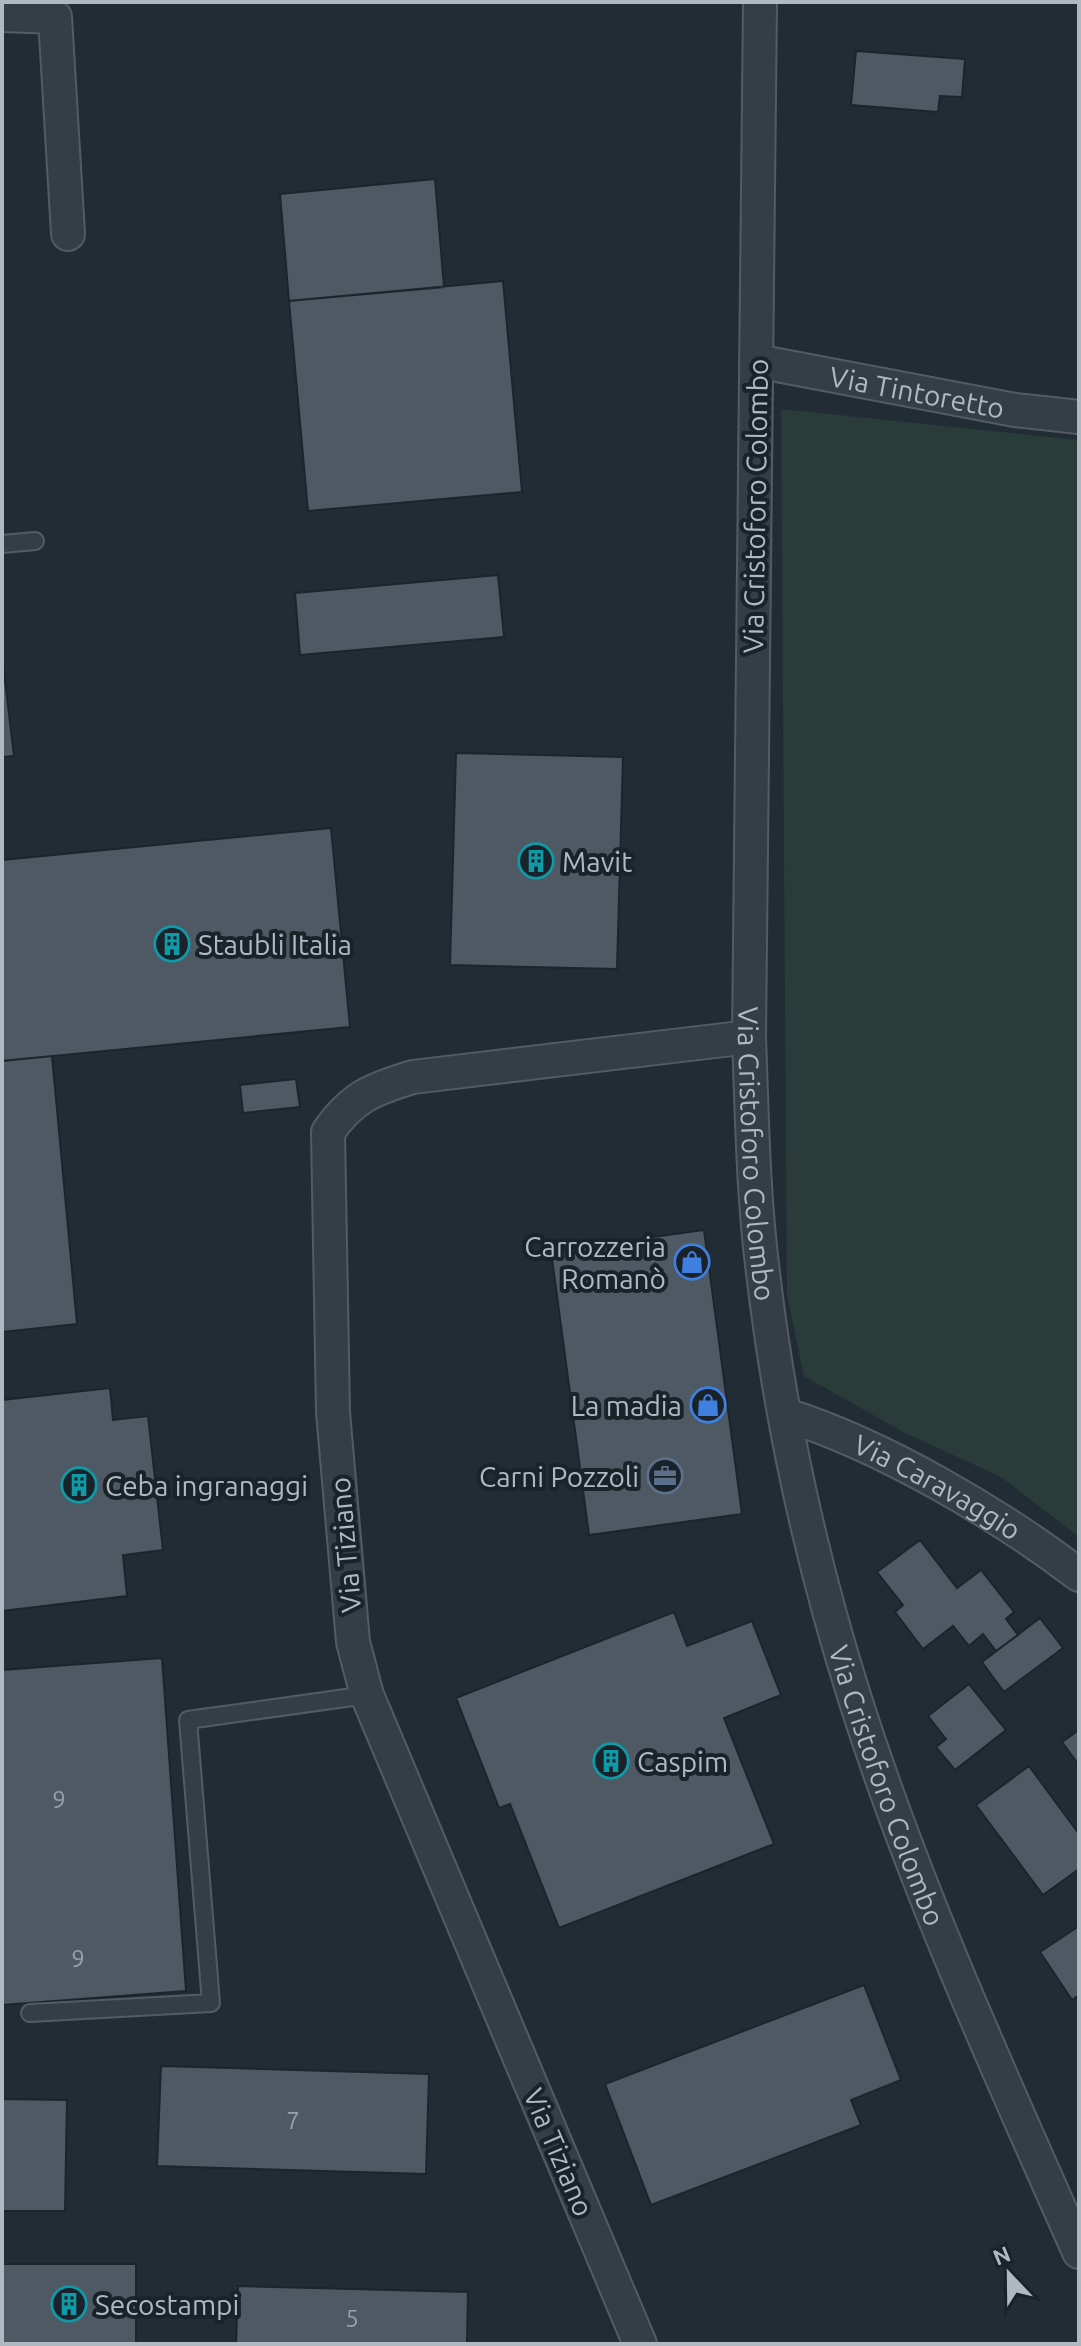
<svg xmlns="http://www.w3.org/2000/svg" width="1081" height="2346" viewBox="0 0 1081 2346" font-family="Ubuntu,sans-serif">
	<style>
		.green { fill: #2a3c3a }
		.building { fill: #4e5963; stroke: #1d252c; stroke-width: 2 }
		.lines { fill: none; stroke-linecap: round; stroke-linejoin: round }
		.service-casing { stroke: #535c63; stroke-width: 20 }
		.minor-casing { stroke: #535c63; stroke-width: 36 }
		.service { stroke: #353e45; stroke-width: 16 }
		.minor { stroke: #353e45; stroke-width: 32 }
		.labels { text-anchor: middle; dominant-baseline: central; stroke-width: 8; stroke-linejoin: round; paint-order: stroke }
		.number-label { font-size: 24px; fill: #98a1aa }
		.street-label { font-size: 28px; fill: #b0b9c2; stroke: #1b232a }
		.poi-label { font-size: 28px; fill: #b0b9c2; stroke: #1b232a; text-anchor: start }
	</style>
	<rect width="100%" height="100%" fill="#222c34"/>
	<path class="green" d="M781 409 1079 440V1537L1001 1477 905 1433 804 1376 787 1294Z"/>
	<path class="building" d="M856 51 965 59 962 97 940 96 938 112 851 105Z
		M435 179 444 287 289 301 280 194Z
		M503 281 522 492 308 511 289 301Z
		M498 575 504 637 300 655 295 593Z
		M2 655 14 756 2 757Z
		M456 753 623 757 617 969 450 965Z
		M331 828 350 1027 2 1061V860Z
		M52 1056 77 1324 2 1332V1061Z
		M296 1079 300 1107 243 1113 240 1085Z
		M704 1230 742 1514 589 1535 551 1251Z
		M110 1388 113 1420 148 1416 163 1550 123 1555 127 1596 2 1611V1400Z
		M920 1540 957 1588 981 1570 1014 1612 1006 1619 1018 1635 996 1651 983 1634 969 1646 953 1626 923 1649 895 1612 903 1605 877 1572Z
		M674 1612 687 1646 752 1621 781 1695 724 1718 774 1844 559 1928 510 1804 499 1808 456 1698Z
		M1040 1618 1063 1648 1004 1692 982 1662Z
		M162 1658 186 1991 2 2005V1670Z
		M969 1684 1006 1730 955 1770 936 1747 946 1739 928 1716Z
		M1079 1730V1765L1062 1742Z
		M1029 1766 1079 1834V1869L1043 1895 976 1805Z
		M1079 1926V1995L1072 2000 1040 1952Z
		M864 1985 901 2080 851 2100 861 2125 651 2205 605 2084Z
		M161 2066 429 2074 426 2174 157 2166Z
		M2 2099 67 2100 65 2211H2Z
		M2 2264H136V2344H2Z
		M238 2286 468 2292 467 2344H236Z"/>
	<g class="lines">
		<defs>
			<path id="service" d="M2 544 35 541
				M30 2013 211 2003 188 1720 367 1695"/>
			<g id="minor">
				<path id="s1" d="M760 2 749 1037C752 1116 753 1195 763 1273 780 1417 812 1564 856 1702 916 1890 999 2072 1079 2252"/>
				<path d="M2 15 55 17 68 234"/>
				<path id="s2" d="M756 361 1015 410 1079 417"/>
				<path id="s3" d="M786 1415C882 1445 999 1514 1079 1575"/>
				<path d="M640 2344 367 1695 353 1642 333 1412 328 1132C352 1097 373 1089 413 1077L749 1037"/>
			</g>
		</defs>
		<use href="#service" class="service-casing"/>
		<use href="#minor" class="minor-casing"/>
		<use href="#service" class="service"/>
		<use href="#minor" class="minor"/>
	</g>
	<defs>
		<symbol id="building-ring" viewBox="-11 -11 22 22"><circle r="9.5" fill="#1b232a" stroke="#0f9aa8" stroke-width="1.5"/><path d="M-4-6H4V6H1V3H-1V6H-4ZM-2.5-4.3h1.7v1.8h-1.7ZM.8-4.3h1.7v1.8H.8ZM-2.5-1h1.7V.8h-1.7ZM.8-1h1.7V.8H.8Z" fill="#0f9aa8"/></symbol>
		<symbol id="shop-ring" viewBox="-11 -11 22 22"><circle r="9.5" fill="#1b232a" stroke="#3f7fe0" stroke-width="1.5"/><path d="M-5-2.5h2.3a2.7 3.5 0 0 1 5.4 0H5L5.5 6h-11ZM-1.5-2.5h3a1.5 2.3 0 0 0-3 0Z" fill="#3f7fe0"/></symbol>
		<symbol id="office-ring" viewBox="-11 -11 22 22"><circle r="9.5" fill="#1b232a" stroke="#5c6f8a" stroke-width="1.5"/><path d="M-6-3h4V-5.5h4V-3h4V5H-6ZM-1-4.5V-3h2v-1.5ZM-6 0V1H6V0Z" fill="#5c6f8a"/></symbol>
	</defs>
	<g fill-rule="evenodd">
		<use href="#building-ring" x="516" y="841" width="40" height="40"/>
		<use href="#building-ring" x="152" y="924" width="40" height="40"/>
		<use href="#shop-ring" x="672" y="1242" width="40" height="40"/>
		<use href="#shop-ring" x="688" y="1385" width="40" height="40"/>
		<use href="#office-ring" x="645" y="1456" width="40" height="40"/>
		<use href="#building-ring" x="59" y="1465" width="40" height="40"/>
		<use href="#building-ring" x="591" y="1741" width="40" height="40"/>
		<use href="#building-ring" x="49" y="2284" width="40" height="40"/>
	</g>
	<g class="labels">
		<g class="number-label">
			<text x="59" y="1799">9</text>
			<text x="78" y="1958">9</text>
			<text x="293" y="2120">7</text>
			<text x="352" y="2318">5</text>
		</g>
		<g class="street-label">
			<text stroke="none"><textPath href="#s2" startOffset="164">Via Tintoretto</textPath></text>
			<text transform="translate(755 506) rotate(-89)">Via Cristoforo Colombo</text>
			<text stroke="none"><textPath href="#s1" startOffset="1152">Via Cristoforo Colombo</textPath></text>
			<text stroke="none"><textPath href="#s3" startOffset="168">Via Caravaggio</textPath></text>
			<text transform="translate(345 1545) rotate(-95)">Via Tiziano</text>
			<text stroke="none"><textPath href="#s1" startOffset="1800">Via Cristoforo Colombo</textPath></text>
			<text transform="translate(559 2152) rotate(67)">Via Tiziano</text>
		</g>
		<g class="poi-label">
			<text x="562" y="861">Mavit</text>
			<text x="198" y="944">Staubli Italia</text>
			<text x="666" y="1246" text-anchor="end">Carrozzeria<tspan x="666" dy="32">Romanò</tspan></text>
			<text x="682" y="1405" text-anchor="end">La madia</text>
			<text x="639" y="1476" text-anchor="end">Carni Pozzoli</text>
			<text x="105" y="1485">Ceba ingranaggi</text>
			<text x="637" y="1761">Caspim</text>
			<text x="95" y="2304">Secostampi</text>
		</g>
	</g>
	<rect width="1081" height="2346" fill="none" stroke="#b0b9c2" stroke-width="8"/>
	<g transform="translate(1009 2274) rotate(338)" stroke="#1b232a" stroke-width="6" paint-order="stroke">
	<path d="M0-6L14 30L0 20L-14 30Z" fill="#b0b9c2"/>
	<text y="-12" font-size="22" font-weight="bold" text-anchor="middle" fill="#b0b9c2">N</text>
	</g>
</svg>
